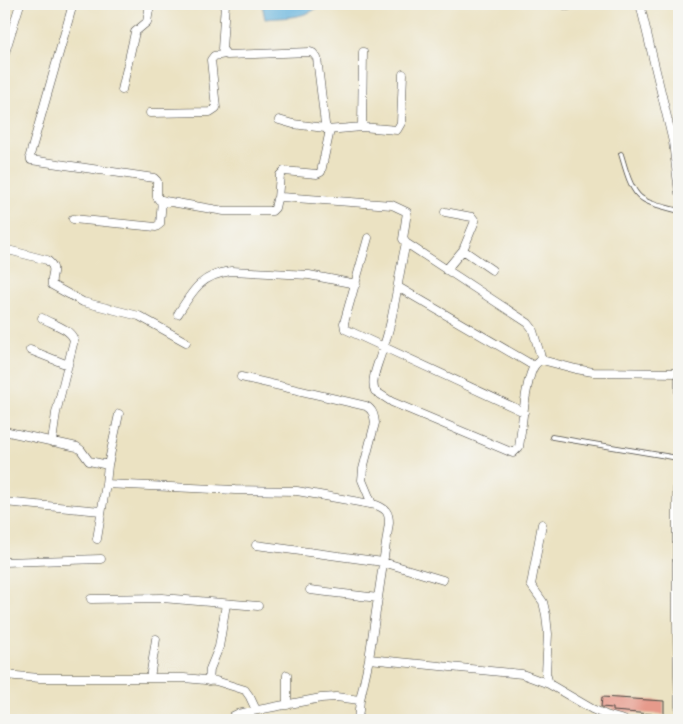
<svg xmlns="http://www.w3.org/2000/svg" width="683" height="724" viewBox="0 0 683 724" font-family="'IM FELL Great Primer',serif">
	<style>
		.water { fill: #63b2dd; stroke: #476e84 }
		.building { fill: #e69a8b }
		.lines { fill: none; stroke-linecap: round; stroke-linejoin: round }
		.lane-casing { stroke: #484642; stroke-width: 5.5 }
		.street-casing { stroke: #484642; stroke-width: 9 }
		.lane { stroke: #fff; stroke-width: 4 }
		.street { stroke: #fff; stroke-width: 8 }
	</style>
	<rect width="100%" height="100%" fill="#f6f6f2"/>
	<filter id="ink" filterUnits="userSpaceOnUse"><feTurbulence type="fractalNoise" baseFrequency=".02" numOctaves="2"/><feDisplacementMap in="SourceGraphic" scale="10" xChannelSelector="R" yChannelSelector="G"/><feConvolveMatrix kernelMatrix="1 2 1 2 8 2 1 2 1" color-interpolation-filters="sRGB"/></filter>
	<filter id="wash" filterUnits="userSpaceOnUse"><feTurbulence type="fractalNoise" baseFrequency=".0096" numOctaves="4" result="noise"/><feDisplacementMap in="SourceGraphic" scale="20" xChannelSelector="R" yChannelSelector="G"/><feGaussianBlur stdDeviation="1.12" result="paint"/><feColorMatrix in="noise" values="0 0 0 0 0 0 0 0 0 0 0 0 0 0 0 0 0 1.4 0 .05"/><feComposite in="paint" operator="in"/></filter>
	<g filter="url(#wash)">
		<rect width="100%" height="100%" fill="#ebe2c2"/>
		<path class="water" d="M262 4H322C306 19 285 17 265 19Z"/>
		<g id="blocks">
			<path class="building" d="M602 697 664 701V715L613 711V708L601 707Z"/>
		</g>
	</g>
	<g filter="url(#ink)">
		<use href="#blocks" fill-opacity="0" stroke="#484642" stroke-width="1"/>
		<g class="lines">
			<defs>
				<path id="lane" d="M621 154C625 167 629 185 638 195 647 205 667 207 679 211
					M552 437 678 458"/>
				<path id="street" d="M73 4 30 155 31 160 154 178 157 181V197L159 200 224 211H272L275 208 277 199 281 197 392 205 407 212 403 239 406 243
					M225 4 222 49 227 55 310 52 313 53 317 58 325 124 327 130 362 127 397 130 401 123 403 74
					M563 4 567 6 584 4
					M640 4 673 142 679 193
					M673 4H679
					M4 56 20 4
					M122 90 135 32 147 22 150 4
					M150 113 210 112 216 108 211 60 214 56 225 54
					M279 120 293 124 325 128
					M362 127 363 52
					M278 198 280 175 284 171 317 174 321 172 330 130
					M445 212 472 217 475 221 463 250 446 270
					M73 219 156 227 160 224 162 200
					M368 238 344 323 345 329 524 412
					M4 249 47 260C59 270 50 273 52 285L83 302 139 316 186 342
					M463 250 492 270
					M398 287 534 366
					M178 314C193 290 201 275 231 271L309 275 356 284
					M42 318C52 324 70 328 74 340L56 413 52 442
					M30 350 68 365
					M542 360C539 361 537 362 535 365 525 377 522 430 519 447L513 453 392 402 375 391C370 381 378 364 381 354 395 318 397 280 406 243L528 323 532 328 542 360 576 369 593 372 679 373
					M241 377 366 406C373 410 374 415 375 423L363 469 362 480 372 504
					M679 378C677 488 675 598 679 707
					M4 431 77 447 81 450 89 461 108 465 106 484 235 490 297 491 376 505C386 509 389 512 389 523L369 659 360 700 358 720
					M108 465 119 414
					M4 502 101 511
					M542 524 531 585 543 602 546 615 548 634 546 673 549 684
					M97 539 106 484
					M256 545 383 562 443 580
					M4 562 101 559
					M310 590 378 598
					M91 599 162 598 258 606
					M369 659 522 674 549 684 592 709 606 715 624 720
					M4 675 40 678H184L216 681 245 690 250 697 256 710
					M287 675V705
					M150 678 156 639
					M209 681 210 669 219 647 226 604
					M233 720V716L237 714 321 698 336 697 360 700"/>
			</defs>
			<use href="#lane" class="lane-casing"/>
			<use href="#street" class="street-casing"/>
			<use href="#lane" class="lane"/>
			<use href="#street" class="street"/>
		</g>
	</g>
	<rect width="683" height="724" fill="none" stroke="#f6f6f2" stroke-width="20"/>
</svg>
